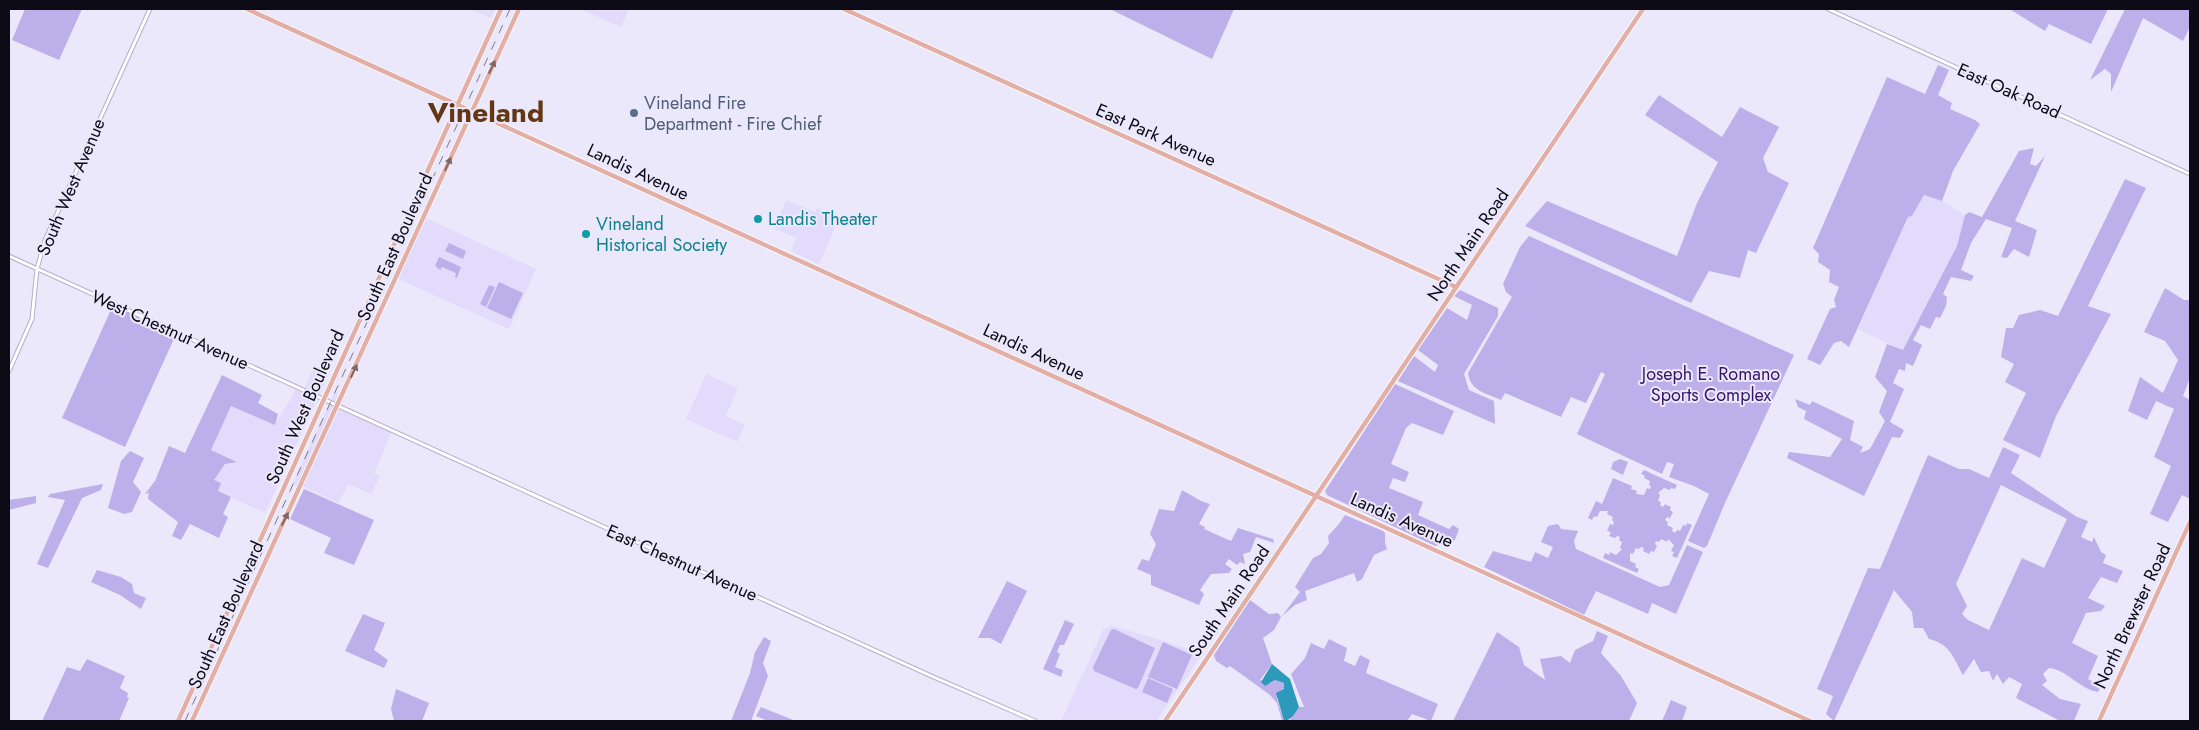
<svg xmlns="http://www.w3.org/2000/svg" width="2199" height="730" viewBox="0 0 2199 730" font-family="Jost,sans-serif">
	<style>
		.built { fill: #e2dbfc }
		.green { fill: #bdb0ea; fill-rule: evenodd }
		.water { fill: #2d9abc }
		.lines { fill: none; stroke-linecap: round; stroke-linejoin: round }
		.minor-casing { stroke: #b4aece; stroke-width: 5 }
		.major-casing { stroke: #fff; stroke-width: 6 }
		.minor { stroke: #fff; stroke-width: 3 }
		.major { stroke: #e2afa7; stroke-width: 4.5 }
		.rail { stroke: #7b7887; stroke-width: 1; stroke-dasharray: 9 9; stroke-linecap: butt }
		.oneway { fill: #826565 }
		.service-dot { fill: #5c6f8a; stroke: #ebe8fc; stroke-width: 2 }
		.culture-dot { fill: #0f9aa8; stroke: #ebe8fc; stroke-width: 2 }
		.labels { text-anchor: middle; dominant-baseline: central; stroke-width: 4; stroke-linejoin: round; paint-order: stroke }
		.street-label { font-size: 18px; fill: #0c0a14; stroke: #ebe8fc }
		.service-label { font-size: 18px; fill: #4e5e75; stroke: #ebe8fc; text-anchor: start }
		.culture-label { font-size: 18px; fill: #0d838f; stroke: #ebe8fc; text-anchor: start }
		.park-label { font-size: 18px; fill: #351369; stroke: #ebe8fc }
		.town-label { font-size: 28px; font-weight: bold; fill: #643714; stroke: #ebe8fc }
	</style>
	<rect width="100%" height="100%" fill="#ebe8fc"/>
	<path class="built" d="M470 9H495L491 18Z
		M580 9H629L621 27Z
		M1924 195 1942 201 1965 215 1957 246 1903 351 1858 329 1908 217 1912 216Z
		M786 200 815 212 817 208 839 218 819 264 791 251 796 238 774 228Z
		M424 217 536 269 509 329 396 278Z
		M314 366 329 373 265 513 218 491 214 480 225 464 236 461 211 450 231 405 275 425 297 387 304 389Z
		M706 374 738 388 726 416 745 425 737 442 686 419Z
		M336 389 340 407 392 431 374 473 380 476 371 494 348 484 339 503 302 486 292 485Z
		M1110 625 1203 653 1156 721H1061L1104 628H1108Z"/>
	<path class="green" d="M25 9H82L59 60 12 40Z
		M1110 9H1234L1212 59Z
		M2012 9H2108L2091 44 2049 24 2045 31 2011 10Z
		M2125 9H2190V27L2183 41 2143 18 2111 92V74L2105 69 2090 80Z
		M1938 65 1949 70 1938 95 1952 103 1950 109 1975 120 1980 124 1953 171 1942 201 1924 195 1912 216 1908 217 1849 347 1841 341 1834 343 1820 365 1807 359 1830 309 1836 307 1834 300 1839 287 1829 282 1830 270 1818 262 1819 254 1813 248 1887 77 1925 94Z
		M1659 95 1722 137 1740 107 1779 127 1763 158 1768 172 1789 183 1756 253 1748 250 1740 278 1709 271 1691 303 1525 226 1547 201 1677 256 1697 203 1718 162 1645 115Z
		M2034 148 2030 164 2036 166 2045 156 2015 221 2037 230 2029 257 2014 249 2007 258 2001 257 2012 228 1986 219 1971 243 1961 270 1974 276 1971 281 1951 277 1943 294 1947 297 1946 306 1940 318 1936 317 1930 329 1921 325 1913 340 1922 345 1913 366 1906 363 1905 371 1899 369 1893 383 1904 389 1890 422 1904 430 1900 438 1892 437 1864 496 1787 458 1789 452 1830 457 1842 439 1804 419 1806 411 1798 407 1795 399 1810 405 1812 401 1854 421 1850 440 1863 447 1860 453 1870 449 1885 421 1879 412 1887 391 1875 377 1887 344 1903 350 1957 246 1965 215 1969 212 1982 217 2019 151Z
		M2125 179 2146 188 2088 306 2111 314 2056 416 2040 458 2003 440 2026 393 2005 382 2014 364 2001 357 2006 328H2013L2019 315 2040 310 2058 316Z
		M1529 236 1794 355 1725 503 1707 546 1704 548 1688 541 1709 494 1694 486 1669 477 1674 464 1667 462 1662 474 1577 434 1605 374 1601 372 1586 403 1571 397 1561 417 1505 393 1501 400C1486 393 1470 391 1468 373L1512 297 1506 292 1503 284 1520 247Z
		M449 243 466 251 463 259 445 251Z
		M439 257 461 267 457 278 455 277 456 273 442 267 440 270 435 266Z
		M499 282 523 293 511 319 487 308Z
		M489 285 495 287 486 307 480 304Z
		M2165 288 2184 300H2190V378L2183 396 2190 400V499L2182 495 2168 522 2150 514 2171 466 2154 457 2174 409 2156 401 2147 420 2128 411 2140 377 2163 393 2178 360 2165 341 2144 332Z
		M1460 290 1498 308V316L1464 374 1469 390 1494 401 1495 424 1398 381 1414 356 1435 372 1438 365 1418 350 1447 308 1467 320 1472 305 1454 296Z
		M114 303 177 332 125 447 62 418Z
		M222 375 262 395 258 403 278 414 275 425 231 406 211 450 237 462 225 464 214 480 221 483 218 491 231 497 223 514 228 517 219 538 190 524 181 540 172 536 178 522 148 499 149 493 145 494 155 481 169 446 185 453Z
		M1395 384 1454 411 1443 435 1412 423 1406 428 1391 464 1409 472 1405 482 1393 478 1389 488 1423 502 1418 515 1449 529 1453 525 1459 529 1455 540 1435 546 1327 495 1325 491Z
		M2003 447 2020 455 2011 473 2077 517 2088 521 2081 537 2092 542 2094 537 2101 552 2106 555 2103 563 2123 571 2117 583 2101 577 2088 598 2105 606 2101 611 2086 613 2072 643 2098 656 2088 679 2101 686 2098 692C2079 689 2068 670 2049 668L2043 674 2047 681 2042 685 2060 699 2081 704 2074 721H2060L2016 698 2022 684 2009 677 2003 684 1997 674 1993 681 1989 671 1981 672 1974 659 1963 675C1953 657 1950 644 1929 639L1923 628H1914L1912 612 1894 590 1834 721 1826 714 1833 696 1817 689 1868 568 1880 569 1928 455 1959 469H1969L1989 478ZM2001 485 2067 519 2044 568 2022 558 1989 630 1968 620 1962 614 1967 606 1956 584Z
		M130 451 144 458 133 482 141 492 132 512 124 514 108 508 121 461Z
		M1620 459 1628 462 1623 475 1611 469 1613 462Z
		M1644 470 1677 485 1675 489 1671 488 1670 490 1664 488 1658 493 1660 495 1658 501 1661 502 1660 505 1663 507 1665 504 1671 507 1670 510 1673 512 1670 518 1667 517 1665 520 1668 522 1667 525 1673 528 1672 531 1675 533 1677 530 1680 531 1683 525 1686 526 1687 523 1692 525 1677 558 1672 556 1674 552 1671 551 1674 545 1668 539 1667 542 1661 539 1659 542 1656 541 1655 544 1657 546 1654 552 1651 551 1649 554 1643 551 1644 548 1641 547 1639 549 1636 548 1633 554 1630 553V561L1636 564 1635 567 1639 569 1637 573 1603 558 1605 553 1609 555 1610 552 1616 555 1622 549 1620 548 1622 542 1619 540 1620 537 1617 536 1615 538 1609 536 1611 532 1607 531 1610 524 1613 525 1614 522 1612 520 1613 517 1607 514 1608 511H1600L1597 517 1594 516 1592 520 1588 518 1596 501 1602 504 1613 478 1632 486 1631 489 1637 491 1636 494 1644 495 1647 488 1650 489 1651 486 1649 485 1650 481 1644 478 1645 476 1641 474Z
		M103 484 101 490 82 498 48 568 37 564 65 500 48 497 50 494Z
		M304 489 374 520 354 565 324 553 331 538 290 519Z
		M1182 490 1201 501 1210 504 1199 524 1205 527 1204 529 1231 541 1238 528 1273 539 1274 543 1256 537 1250 552 1243 554 1245 564 1240 562 1237 565 1229 559 1225 564 1232 569 1229 573 1211 574 1200 590 1204 594 1199 605 1151 585V575L1137 569 1142 559 1149 561 1156 544 1150 534 1159 509 1174 511Z
		M36 496V503L9 510V500Z
		M1345 515 1383 531 1385 533V543L1387 549 1374 555 1362 579 1357 582 1354 573 1305 591 1307 600 1295 605 1282 616 1300 592 1295 587 1313 558 1321 554 1329 543 1328 536 1339 524Z
		M1558 524 1561 529 1578 531 1574 541 1576 549 1660 587 1669 585 1687 545 1703 552 1676 614 1652 603 1648 614 1596 591 1584 615 1484 567 1493 551 1531 562 1535 552 1548 558 1553 547 1541 542 1548 526Z
		M97 570 121 577 132 584 134 593 146 598 141 609 120 595 91 582Z
		M1007 581 1027 591 1001 644 990 638H978Z
		M1250 600 1269 614 1278 613 1281 617 1274 630 1263 638 1272 664 1260 680 1271 683 1275 680 1284 683 1286 686 1280 692 1277 699 1284 721 1290 720 1299 707H1304L1291 674 1305 658 1311 643 1324 649 1329 639 1347 648 1344 661 1355 666 1360 655 1370 660 1366 673 1438 704 1431 721 1412 714 1407 721H1282L1277 703 1270 695 1230 666 1227 668 1216 661 1214 655Z
		M363 614 385 623 374 650 388 660 384 668 345 651Z
		M1065 620 1074 624 1064 645H1060L1057 652 1060 654 1055 667 1063 670 1061 677 1043 669Z
		M1114 629 1155 648 1138 688 1136 689 1094 671 1093 667 1111 630Z
		M1597 631 1608 636 1601 653 1621 676 1637 703 1629 721H1453L1497 632 1519 647 1524 665 1545 680 1540 659 1561 656 1570 663 1575 650 1593 641Z
		M764 637 771 641 763 663 768 676 751 721H731L750 673 755 652Z
		M1163 642 1192 655 1177 689 1148 677Z
		M87 659 125 676 120 688 128 693 127 697 129 698 119 721H42L67 667 80 671Z
		M1148 678 1173 689 1167 703 1142 692Z
		M396 689 429 703 422 721H394L391 709Z
		M1671 700 1687 707 1682 721H1662Z
		M761 707 796 721H768L756 716Z"/>
	<path class="water" d="M1272 664 1290 679 1299 707C1295 713 1292 720 1284 721L1276 693 1284 689V683L1275 680 1265 686 1261 682Z"/>
	<g class="lines">
		<defs>
			<path id="minor" d="M1828 9 2190 174
				M9 256 929 675 1035 721
				M9 371 32 319 37 269 45 240 150 9"/>
			<path id="major" d="M247 9 1810 721
				M844 9 1456 287
				M178 721 501 9
				M192 721 519 9
				M1165 721 1643 9
				M2099 721 2190 522"/>
		</defs>
		<use href="#minor" class="minor-casing"/>
		<use href="#major" class="major-casing"/>
		<use href="#minor" class="minor"/>
		<use href="#major" class="major"/>
		<path class="rail" d="M185 721 510 9"/>
	</g>
	<defs><path id="oneway-solid" d="M-6-.8H1V-3.2L6.5 0L1 3.2V.8H-6Z" transform="scale(1.25)"/></defs>
	<g class="oneway">
		<use href="#oneway-solid" transform="translate(492 67) rotate(-65)"/>
		<use href="#oneway-solid" transform="translate(448 164) rotate(-66)"/>
		<use href="#oneway-solid" transform="translate(354 371) rotate(-65)"/>
		<use href="#oneway-solid" transform="translate(285 519) rotate(-64)"/>
	</g>
	<circle class="service-dot" cx="634" cy="113" r="5"/>
	<g class="culture-dot">
		<circle cx="758" cy="219" r="5"/>
		<circle cx="586" cy="234" r="5"/>
	</g>
	<g class="labels">
		<g class="street-label">
			<text transform="translate(2009 91) rotate(24)">East Oak Road</text>
			<text transform="translate(1156 135) rotate(24)">East Park Avenue</text>
			<text transform="translate(638 172) rotate(25)">Landis Avenue</text>
			<text transform="translate(71 187) rotate(-67)">South West Avenue</text>
			<text transform="translate(1468 245) rotate(-56)">North Main Road</text>
			<text transform="translate(395 247) rotate(-66)">South East Boulevard</text>
			<text transform="translate(170 330) rotate(24)">West Chestnut Avenue</text>
			<text transform="translate(1034 352) rotate(25)">Landis Avenue</text>
			<text transform="translate(305 407) rotate(-66)">South West Boulevard</text>
			<text transform="translate(1402 520) rotate(24)">Landis Avenue</text>
			<text transform="translate(682 563) rotate(24)">East Chestnut Avenue</text>
			<text transform="translate(1229 601) rotate(-56)">South Main Road</text>
			<text transform="translate(226 615) rotate(-66)">South East Boulevard</text>
			<text transform="translate(2132 616) rotate(-65)">North Brewster Road</text>
		</g>
		<g class="service-label">
			<text x="644" y="103">Vineland Fire<tspan x="644" dy="21">Department - Fire Chief</tspan></text>
		</g>
		<g class="culture-label">
			<text x="768" y="219">Landis Theater</text>
			<text x="596" y="224">Vineland<tspan x="596" dy="21">Historical Society</tspan></text>
		</g>
		<g class="park-label">
			<text x="1711" y="374">Joseph E. Romano<tspan x="1711" dy="21">Sports Complex</tspan></text>
		</g>
		<g class="town-label">
			<text x="486" y="112">Vineland</text>
		</g>
	</g>
	<rect width="2199" height="730" fill="none" stroke="#0c0a14" stroke-width="20"/>
</svg>
